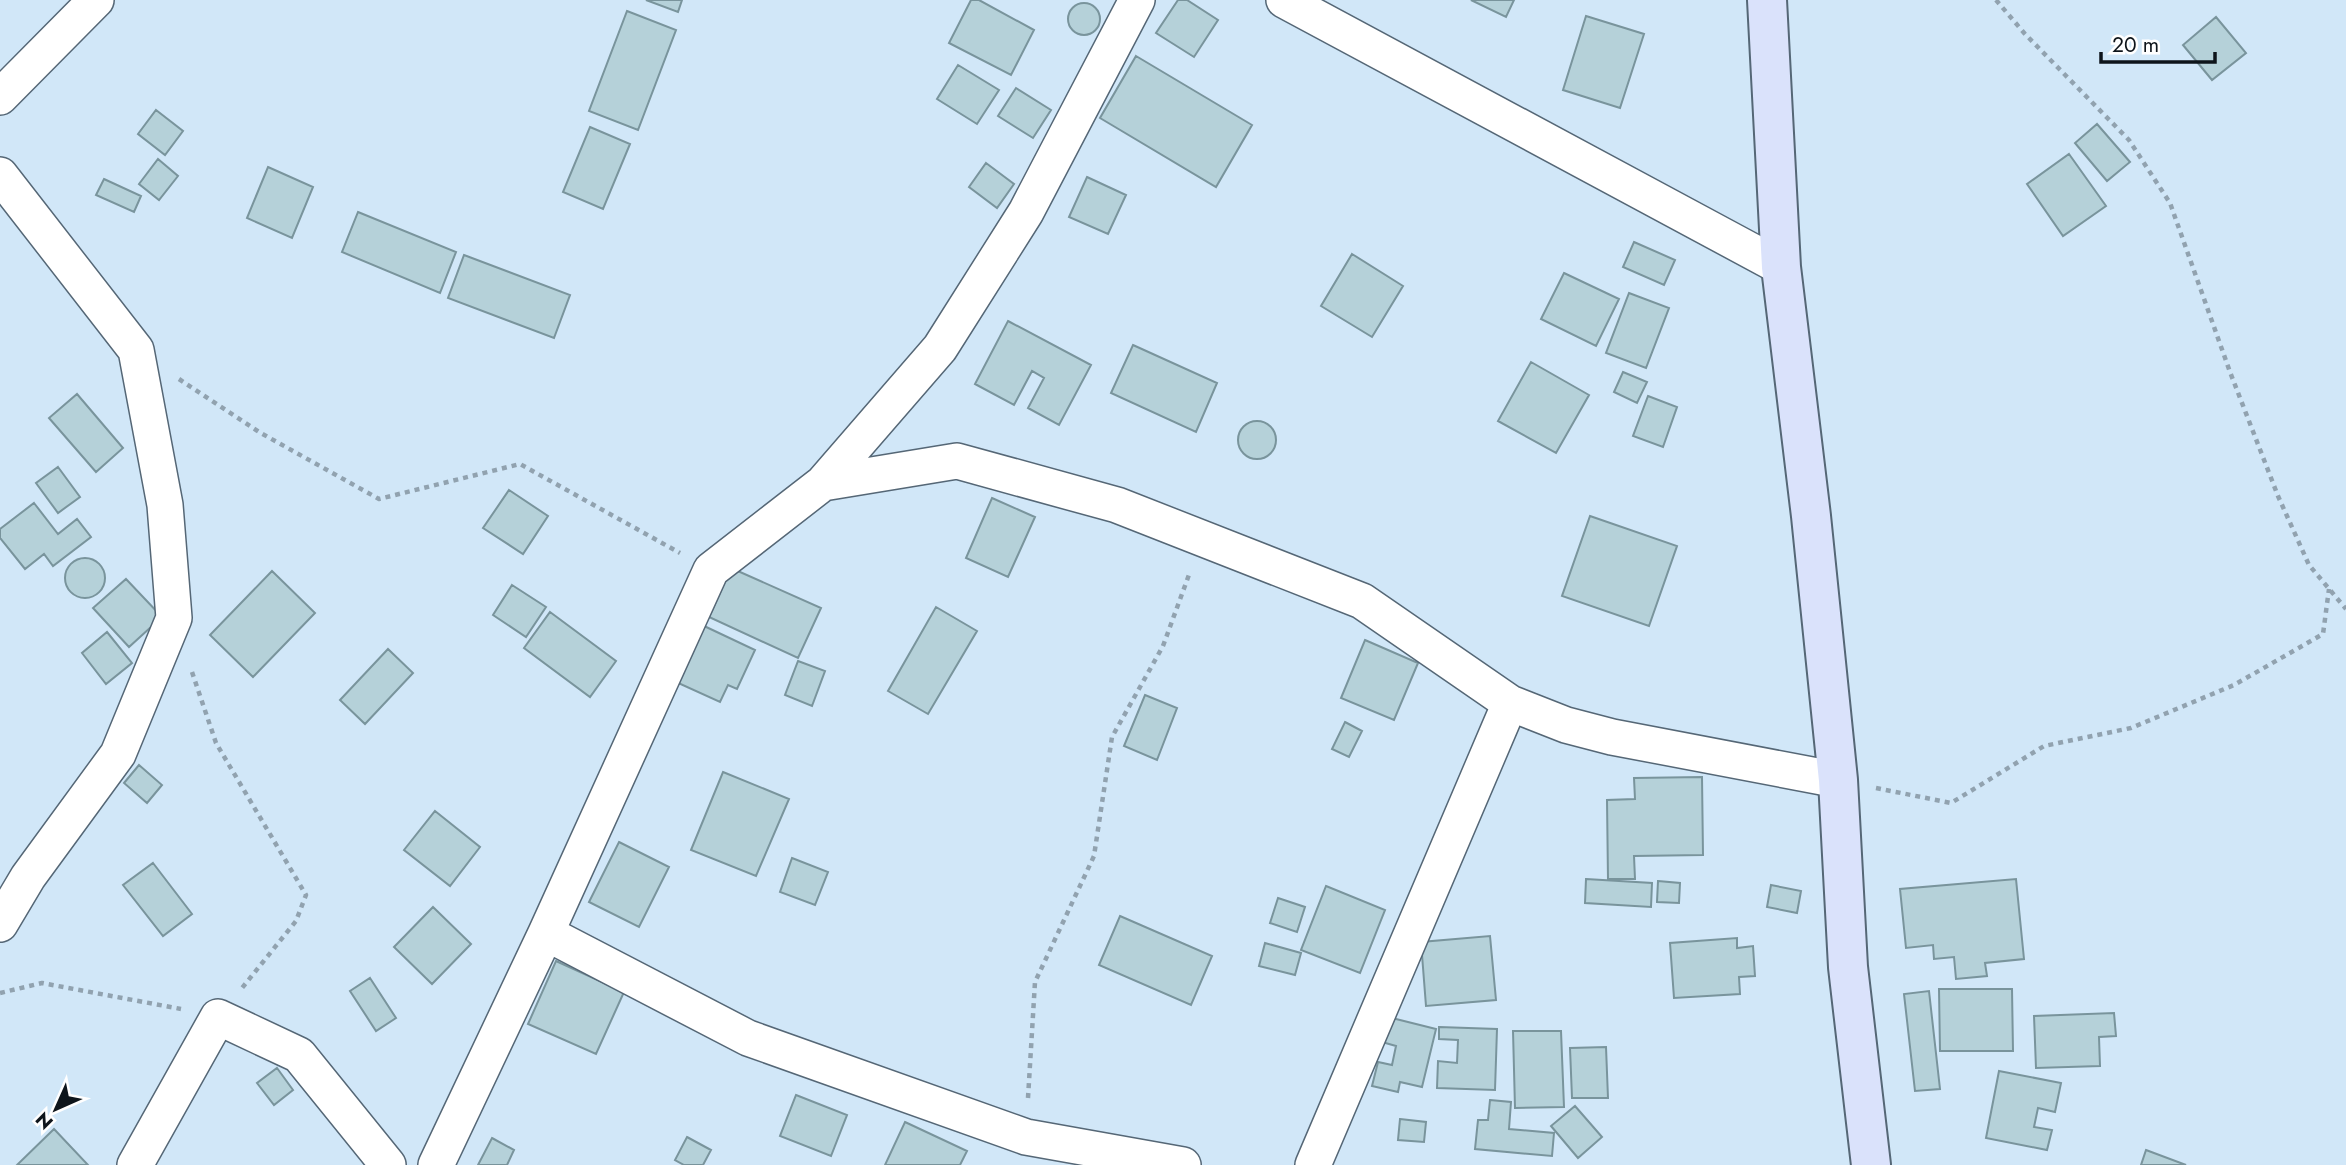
<svg xmlns="http://www.w3.org/2000/svg" width="2346" height="1165" viewBox="0 0 2346 1165" font-family="Jost,sans-serif">
	<style>
		.building { fill: #b5d1d9; stroke: #79949c; stroke-width: 2 }
		.lines { fill: none; stroke-linecap: round; stroke-linejoin: round }
		.minor-casing { stroke: #556776; stroke-width: 38 }
		.secondary-casing { stroke: #556776; stroke-width: 42 }
		.path { stroke: #91a2af; stroke-width: 4.5; stroke-dasharray: 5 5; stroke-linecap: butt }
		.minor { stroke: #fff; stroke-width: 35 }
		.secondary { stroke: #dae2fb; stroke-width: 38 }
	</style>
	<rect width="100%" height="100%" fill="#d1e7f8"/>
	<path class="building" d="M646 0H682L678 12Z
		M971 0H979L1034 30 1011 75 949 43Z
		M1178 0H1187L1218 20 1194 57 1156 33Z
		M1471 0H1514L1506 17Z
		M1068 19a16 16 0 1 1 32 0a16 16 0 1 1-32 0Z
		M627 11 676 30 638 130 589 111Z
		M1586 16 1644 34 1620 108 1563 90Z
		M2216 17 2246 53 2212 80 2183 45Z
		M1136 56 1252 125 1216 187 1100 118Z
		M958 65 999 90 977 124 937 99Z
		M1016 88 1051 110 1033 138 998 116Z
		M156 110 183 131 165 155 138 134Z
		M2097 124 2130 162 2107 181 2075 143Z
		M590 127 630 144 603 209 563 192Z
		M2069 154 2106 206 2063 236 2027 184Z
		M158 159 178 176 159 200 139 184Z
		M986 163 1014 184 997 208 969 187Z
		M268 167 313 187 292 238 247 218Z
		M1087 177 1126 195 1108 234 1069 217Z
		M104 179 141 196 134 212 96 195Z
		M358 212 456 252 440 293 342 252Z
		M1634 242 1675 260 1664 285 1623 267Z
		M1352 254 1403 286 1372 337 1321 306Z
		M464 255 570 295 554 338 448 298Z
		M1564 273 1619 299 1596 346 1541 319Z
		M1629 293 1669 308 1646 368 1606 353Z
		M1008 321 1091 365 1059 425 1028 408 1044 378 1032 371 1014 405 975 384Z
		M1133 345 1217 383 1196 432 1111 393Z
		M1531 362 1589 395 1556 453 1498 421Z
		M1623 372 1647 382 1637 403 1614 392Z
		M77 394 123 448 96 472 49 418Z
		M1648 396 1677 407 1663 447 1633 436Z
		M1238 440a19 19 0 1 1 38 0a19 19 0 1 1-38 0Z
		M58 467 80 497 58 513 36 483Z
		M509 490 548 516 523 554 483 528Z
		M992 498 1035 517 1008 577 966 558Z
		M34 503 58 534 77 519 91 537 53 566 44 554 25 569 0 538V529Z
		M1590 516 1677 546 1649 626 1562 596Z
		M65 578a20 20 0 1 1 40 0a20 20 0 1 1-40 0Z
		M731 568 821 608 798 658 709 617Z
		M272 571 315 613 253 677 210 635Z
		M126 579 162 617 129 647 93 608Z
		M512 585 546 607 526 637 493 615Z
		M936 607 977 631 928 714 888 691Z
		M550 612 616 661 590 697 524 648Z
		M702 625 755 650 737 689 728 685 720 702 676 682Z
		M107 632 132 663 106 684 82 653Z
		M1365 640 1418 663 1394 720 1341 698Z
		M388 649 413 673 365 724 340 700Z
		M798 661 825 671 812 706 785 695Z
		M1145 695 1177 708 1157 760 1124 746Z
		M1345 722 1362 731 1349 757 1332 749Z
		M139 765 162 785 147 803 124 783Z
		M723 772 789 799 756 876 691 850Z
		M1702 777 1703 855 1634 856 1635 879H1608L1607 800 1635 799 1634 778Z
		M435 811 480 847 450 886 404 850Z
		M619 842 669 867 639 927 589 902Z
		M792 858 828 872 815 905 780 892Z
		M153 863 192 914 163 936 123 885Z
		M1586 879 1652 883 1651 907 1585 903Z
		M2016 879 2024 959 1985 963 1987 976 1956 979 1954 957 1934 959 1933 945 1906 948 1900 889Z
		M1658 881 1680 883 1679 903 1657 902Z
		M1771 885 1801 891 1797 913 1767 907Z
		M1326 886 1385 910 1360 973 1301 950Z
		M1278 898 1305 907 1297 932 1270 923Z
		M433 907 471 944 432 984 394 947Z
		M1120 916 1212 956 1191 1005 1099 965Z
		M1490 936 1496 1000 1426 1006 1421 942Z
		M1737 938V948L1753 946 1755 976 1739 977 1740 994 1674 998 1670 943Z
		M1265 943 1301 953 1295 975 1259 966Z
		M556 961 624 992 596 1054 528 1024Z
		M370 978 396 1018 376 1031 350 991Z
		M1939 989H2012L2013 1051H1940Z
		M1929 991 1940 1089 1915 1091 1904 994Z
		M2114 1013 2116 1036 2099 1037 2100 1066 2036 1068 2034 1016Z
		M1388 1017 1436 1029 1422 1087 1400 1082 1398 1092 1372 1086 1378 1062 1392 1065 1396 1046 1382 1042Z
		M1439 1027 1497 1029 1495 1090 1437 1088 1438 1061 1457 1063 1458 1040 1439 1039Z
		M1513 1031H1561L1564 1107 1515 1108Z
		M1606 1047 1608 1098H1572L1570 1048Z
		M277 1068 293 1090 274 1105 257 1083Z
		M1999 1071 2061 1083 2055 1112 2038 1108 2034 1127 2052 1130 2047 1150 1986 1138Z
		M796 1095 847 1115 831 1156 780 1136Z
		M1490 1100 1511 1102 1509 1129 1554 1133 1552 1156 1475 1149 1478 1120H1488Z
		M1575 1106 1602 1137 1578 1158 1551 1126Z
		M1400 1119 1426 1122 1424 1142 1398 1140Z
		M905 1122 967 1151 960 1165H885Z
		M54 1129 88 1165H17Z
		M687 1137 711 1150 703 1165H684L675 1160Z
		M492 1138 514 1150 507 1165H478Z
		M2146 1150 2186 1165H2141Z"/>
	<g class="lines">
		<defs>
			<path id="minor" d="M1284 0 1781 267
				M0 97 96 0
				M0 175 136 350 165 505 174 618 118 754 28 877 0 924
				M823 483 940 348 1026 212 1137 0
				M546 933 748 1038 1026 1137 1183 1165
				M135 1165 218 1017 299 1055 388 1165
				M436 1165 546 933 711 570 823 483 957 461 1117 505 1362 601 1510 703 1566 725 1612 737 1838 780
				M1313 1165 1510 703"/>
			<path id="secondary" d="M1767 0 1781 267 1811 516 1838 780 1848 967 1871 1165"/>
		</defs>
		<use href="#minor" class="minor-casing"/>
		<use href="#secondary" class="secondary-casing"/>
		<path class="path" d="M1996 0 2025 34 2129 140 2170 203 2230 372 2278 496 2309 565 2346 609
			M179 379 259 432 379 499 520 464 680 553
			M192 672 216 743 306 895 296 921 242 988
			M1876 788 1951 803 2044 746 2131 728 2234 685 2323 634 2329 589
			M0 993 42 983 181 1009
			M1028 1098 1035 982 1094 856 1112 737 1163 646 1190 572"/>
		<use href="#minor" class="minor"/>
		<use href="#secondary" class="secondary"/>
	</g>
	<g transform="translate(56 1109) rotate(225)" stroke="#ffffff" stroke-width="5" paint-order="stroke">
	<path d="M0-5L12 26L0 18L-12 26Z" fill="#0e151b"/>
	<text y="-10" font-size="19" font-weight="bold" text-anchor="middle" fill="#0e151b">N</text>
	</g>
	<path d="M2101 52v10h114v-10" fill="none" stroke="#0e151b" stroke-width="3.5"/>
	<text x="2112" y="52" font-size="21" fill="#0e151b" stroke="#ffffff" stroke-width="5" paint-order="stroke">20 m</text>
</svg>
